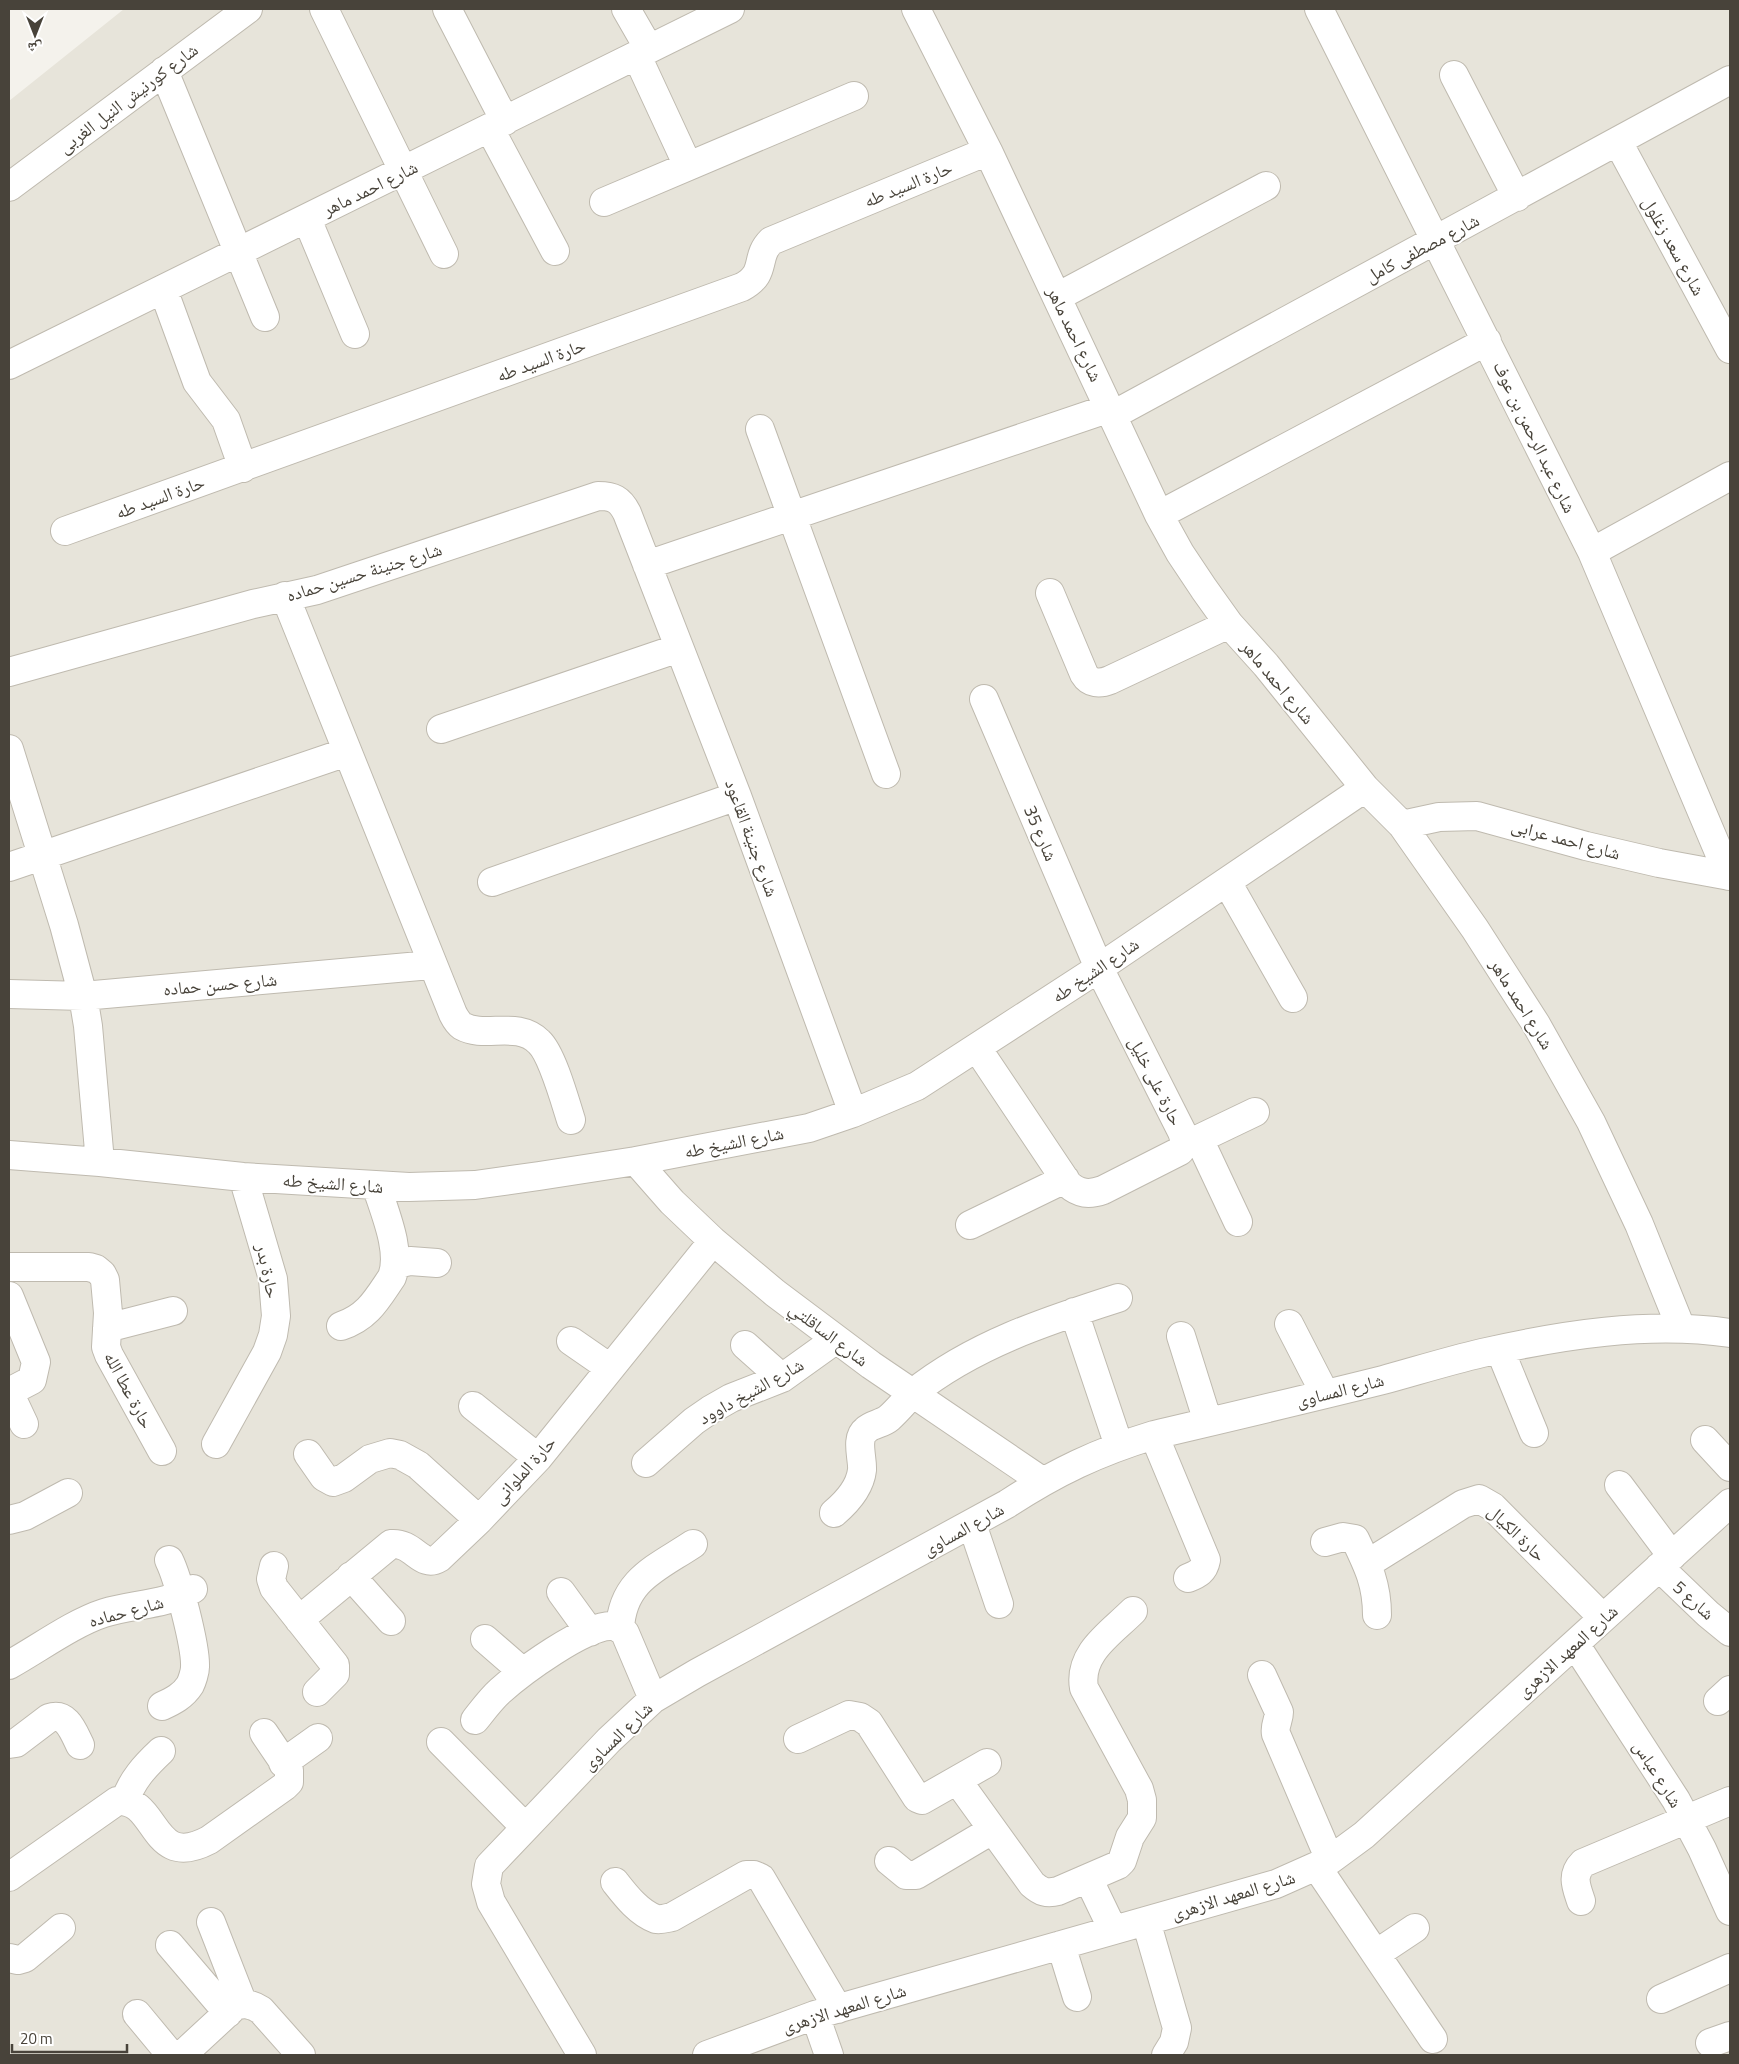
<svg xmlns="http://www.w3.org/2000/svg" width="1739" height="2064" viewBox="0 0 1739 2064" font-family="'Titillium Web','Noto Naskh Arabic',sans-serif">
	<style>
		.residential { fill: #e7e4da }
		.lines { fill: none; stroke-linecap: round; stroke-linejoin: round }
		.minor-casing { stroke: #bfbaaf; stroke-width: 30 }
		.minor { stroke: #fff; stroke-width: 28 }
		.labels { text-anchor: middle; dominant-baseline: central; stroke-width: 4; stroke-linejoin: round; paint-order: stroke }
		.street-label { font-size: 18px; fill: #48433a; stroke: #fff }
	</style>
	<rect width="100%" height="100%" fill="#f4f2ec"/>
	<path class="residential" d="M124 9H1730V2055H9V101Z"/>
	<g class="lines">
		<defs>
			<path id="minor" d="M324 9 444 254
				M447 9 505 121
				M626 9 649 49
				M916 9 988 151 1159 515 1180 553 1204 589 1229 624 1266 665 1365 788 1402 825 1475 929 1536 1024 1591 1122 1639 1224 1681 1328
				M1319 9 1592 552 1729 876
				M637 56 688 166
				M164 71 265 317
				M1454 75 1517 197
				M490 129 555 251
				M1618 142 1730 349
				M9 187 248 9
				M604 202 854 96
				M307 219 355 334
				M163 289 197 382 226 420 243 468
				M1057 297 1266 186
				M9 365 730 9
				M1113 415 1730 80
				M760 429 886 774
				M1159 515 1487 341
				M65 531 742 287C768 273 754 258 771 241L988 151
				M1592 552 1730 476
				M647 565 1110 408
				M1050 593 1084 674C1090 684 1100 684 1110 680L1229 624
				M285 596 453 1014C455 1018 459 1024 462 1026 485 1039 517 1020 539 1042 552 1054 565 1101 571 1120
				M9 672 253 604 317 590 598 496C613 496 620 499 627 513L737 796 853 1113
				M441 729 679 648
				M9 749 64 925 83 996 88 1026 100 1162
				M1402 825 1439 817 1477 816 1586 846 1659 863 1730 876
				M9 867 347 752
				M492 882 737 796
				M1227 882 1293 998
				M9 994 83 996 431 965
				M977 1048 1068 1184C1079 1194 1089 1195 1103 1190L1180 1151C1185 1145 1185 1140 1182 1132L1099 968 984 699
				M1199 1139 1238 1222
				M1184 1146 1255 1112
				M9 1155 100 1162 243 1177 409 1187 475 1185 539 1176 636 1161 809 1128 853 1113 917 1086 1099 968 1365 788
				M636 1161 672 1202 713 1241 775 1293 871 1365 1042 1481
				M970 1225 1065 1179
				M396 1264 410 1261 437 1263
				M9 1267H89L96 1269 102 1274 105 1280 108 1313 106 1347 109 1355 162 1451
				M9 1296 36 1362 32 1380 9 1392
				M1074 1312 1119 1446
				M1289 1324 1325 1394
				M341 1326C368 1317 377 1299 392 1277 402 1251 384 1211 376 1185
				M107 1328 173 1311
				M1181 1336 1208 1422
				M571 1341 610 1368
				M745 1345 782 1378
				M1500 1350 1534 1433
				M9 1392 24 1424
				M473 1406 538 1458
				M1154 1435 1206 1560C1204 1571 1198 1574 1188 1578
				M1705 1440 1730 1467
				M216 1444 267 1352 273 1335 276 1316 273 1279 243 1177
				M308 1454 324 1477 333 1482 344 1478 370 1459 390 1453 400 1455 418 1465 479 1520
				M646 1463 694 1421 710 1410 731 1398 782 1378 835 1340
				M1619 1485 1672 1556
				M834 1513C847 1502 860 1488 862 1470 863 1459 855 1438 866 1430 872 1424 882 1424 889 1418 898 1410 905 1401 913 1393 973 1345 1046 1321 1118 1298
				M9 1520 25 1516 68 1493
				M972 1524 999 1604
				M1325 1542 1343 1537 1355 1539C1368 1566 1377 1584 1377 1615
				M1367 1564 1463 1504 1479 1499 1493 1507 1603 1618
				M274 1566 271 1579 274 1588 335 1665V1674L317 1692
				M1659 1567 1708 1614 1730 1632
				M351 1576 391 1621
				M561 1592 590 1632
				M299 1620 391 1544C414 1542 421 1569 439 1558L479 1520 538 1458 713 1241
				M620 1629C622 1580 657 1568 693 1544
				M485 1639 523 1672
				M1575 1644 1676 1800 1702 1849 1730 1911
				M9 1665C38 1649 73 1623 104 1613 134 1604 165 1605 193 1589
				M1262 1675 1279 1712C1279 1720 1274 1726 1276 1734L1330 1860
				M1718 1701 1730 1690
				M162 1706C173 1701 183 1696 190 1685 192 1681 195 1672 195 1667 196 1647 178 1578 169 1560
				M475 1720C483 1710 491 1699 500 1691 520 1673 586 1624 612 1626 617 1626 621 1629 625 1633L653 1699
				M798 1739 849 1715 860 1717 869 1723 917 1798 922 1800 987 1763
				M441 1742 525 1827
				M9 1744 16 1743 49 1718C67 1712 73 1731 80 1745
				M283 1763 318 1738
				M957 1780 1032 1884C1041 1892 1047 1894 1058 1891L1118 1865 1122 1861 1130 1837 1142 1818V1800L1139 1789 1084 1688C1078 1653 1111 1633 1133 1611
				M125 1801C132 1780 145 1766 161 1751
				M889 1861 906 1875H916L992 1830
				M1317 1867 1433 2039
				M9 1877 117 1801C159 1798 150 1871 209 1840L285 1786 289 1782V1770L264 1733
				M1088 1878 1113 1930
				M615 1882C626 1896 639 1913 656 1919 661 1920 667 1918 672 1917L746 1875H754L761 1878 838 2009
				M1581 1901C1576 1886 1571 1875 1583 1863L1730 1801
				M1146 1921 1177 2028 1174 2042 1166 2055
				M211 1922 243 2004
				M170 1945 228 2013
				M1061 1945 1077 1997
				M1376 1954 1415 1928
				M9 1958 18 1960 25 1958 61 1928
				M1661 1999 1730 1968
				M137 2014 171 2055
				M815 2015 829 2055
				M1710 2043 1730 2036
				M182 2055 235 2006C245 2003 251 2004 261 2010L301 2055
				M582 2055 491 1902 486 1884 489 1866 609 1740 653 1699 697 1673 1007 1504C1056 1472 1098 1452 1154 1435 1230 1417 1307 1399 1383 1380 1416 1371 1448 1361 1482 1353 1561 1335 1649 1321 1730 1333
				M707 2055 815 2015 1276 1884 1330 1860 1364 1835 1730 1503"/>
		</defs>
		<use href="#minor" class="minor-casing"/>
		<use href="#minor" class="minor"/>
	</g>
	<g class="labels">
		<g class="street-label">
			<text transform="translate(128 98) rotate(-37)">شارع كورنيش النيل الغربى</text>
			<text transform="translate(908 184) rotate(-22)">حارة السيد طه</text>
			<text transform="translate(370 188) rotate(-26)">شارع احمد ماهر</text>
			<text transform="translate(1674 246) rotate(61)">شارع سعد زغلول</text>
			<text transform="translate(1422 248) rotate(-28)">شارع مصطفى كامل</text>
			<text transform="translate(1075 334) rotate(64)">شارع احمد ماهر</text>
			<text transform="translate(541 360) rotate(-20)">حارة السيد طه</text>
			<text transform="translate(1535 437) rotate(64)">شارع عبد الرحمن بن عوف</text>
			<text transform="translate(160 497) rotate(-20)">حارة السيد طه</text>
			<text transform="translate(364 572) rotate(-17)">شارع جنينة حسين حماده</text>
			<text transform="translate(1278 682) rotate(50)">شارع احمد ماهر</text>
			<text transform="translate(1041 833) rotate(67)">شارع 35</text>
			<text transform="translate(752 838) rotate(70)">شارع جنينة القاعود</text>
			<text transform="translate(1566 839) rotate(15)">شارع احمد عرابى</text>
			<text transform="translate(1095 970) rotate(-34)">شارع الشيخ طه</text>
			<text transform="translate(220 984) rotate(-5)">شارع حسن حماده</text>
			<text transform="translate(1522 1004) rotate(58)">شارع احمد ماهر</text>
			<text transform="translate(1156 1081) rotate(63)">حارة على خليل</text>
			<text transform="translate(734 1142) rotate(-11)">شارع الشيخ طه</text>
			<text transform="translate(333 1183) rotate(4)">شارع الشيخ طه</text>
			<text transform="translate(268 1271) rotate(78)">حارة بدر</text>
			<text transform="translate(829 1334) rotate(37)">شارع الساقلتي</text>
			<text transform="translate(129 1390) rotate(62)">حارة عطا الله</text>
			<text transform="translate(1340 1390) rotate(-14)">شارع المساوى</text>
			<text transform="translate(751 1391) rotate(-29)">شارع الشيخ داوود</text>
			<text transform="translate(524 1470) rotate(-48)">حارة الملوانى</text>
			<text transform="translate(963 1529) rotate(-29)">شارع المساوى</text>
			<text transform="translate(1517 1533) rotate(44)">حارة الكيال</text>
			<text transform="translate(1694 1600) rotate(42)">شارع 5</text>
			<text transform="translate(126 1611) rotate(-15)">شارع حماده</text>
			<text transform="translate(1567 1651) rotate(-42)">شارع المعهد الازهرى</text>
			<text transform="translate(617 1736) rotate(-44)">شارع المساوى</text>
			<text transform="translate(1658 1774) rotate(58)">شارع عباس</text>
			<text transform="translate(1233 1895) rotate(-17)">شارع المعهد الازهرى</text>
			<text transform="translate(844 2008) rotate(-17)">شارع المعهد الازهرى</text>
		</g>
	</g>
	<rect width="1739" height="2064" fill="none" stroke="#48433a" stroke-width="20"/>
	<g transform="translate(35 35) rotate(180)" stroke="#ffffff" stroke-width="4" paint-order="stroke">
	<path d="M0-4L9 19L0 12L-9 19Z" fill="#48433a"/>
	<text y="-8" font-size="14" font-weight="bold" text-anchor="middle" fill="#48433a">ش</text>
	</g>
	<path d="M12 2044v8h115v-8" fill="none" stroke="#48433a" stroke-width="2.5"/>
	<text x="20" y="2044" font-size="15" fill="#48433a" stroke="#ffffff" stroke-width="4" paint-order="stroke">20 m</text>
</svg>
